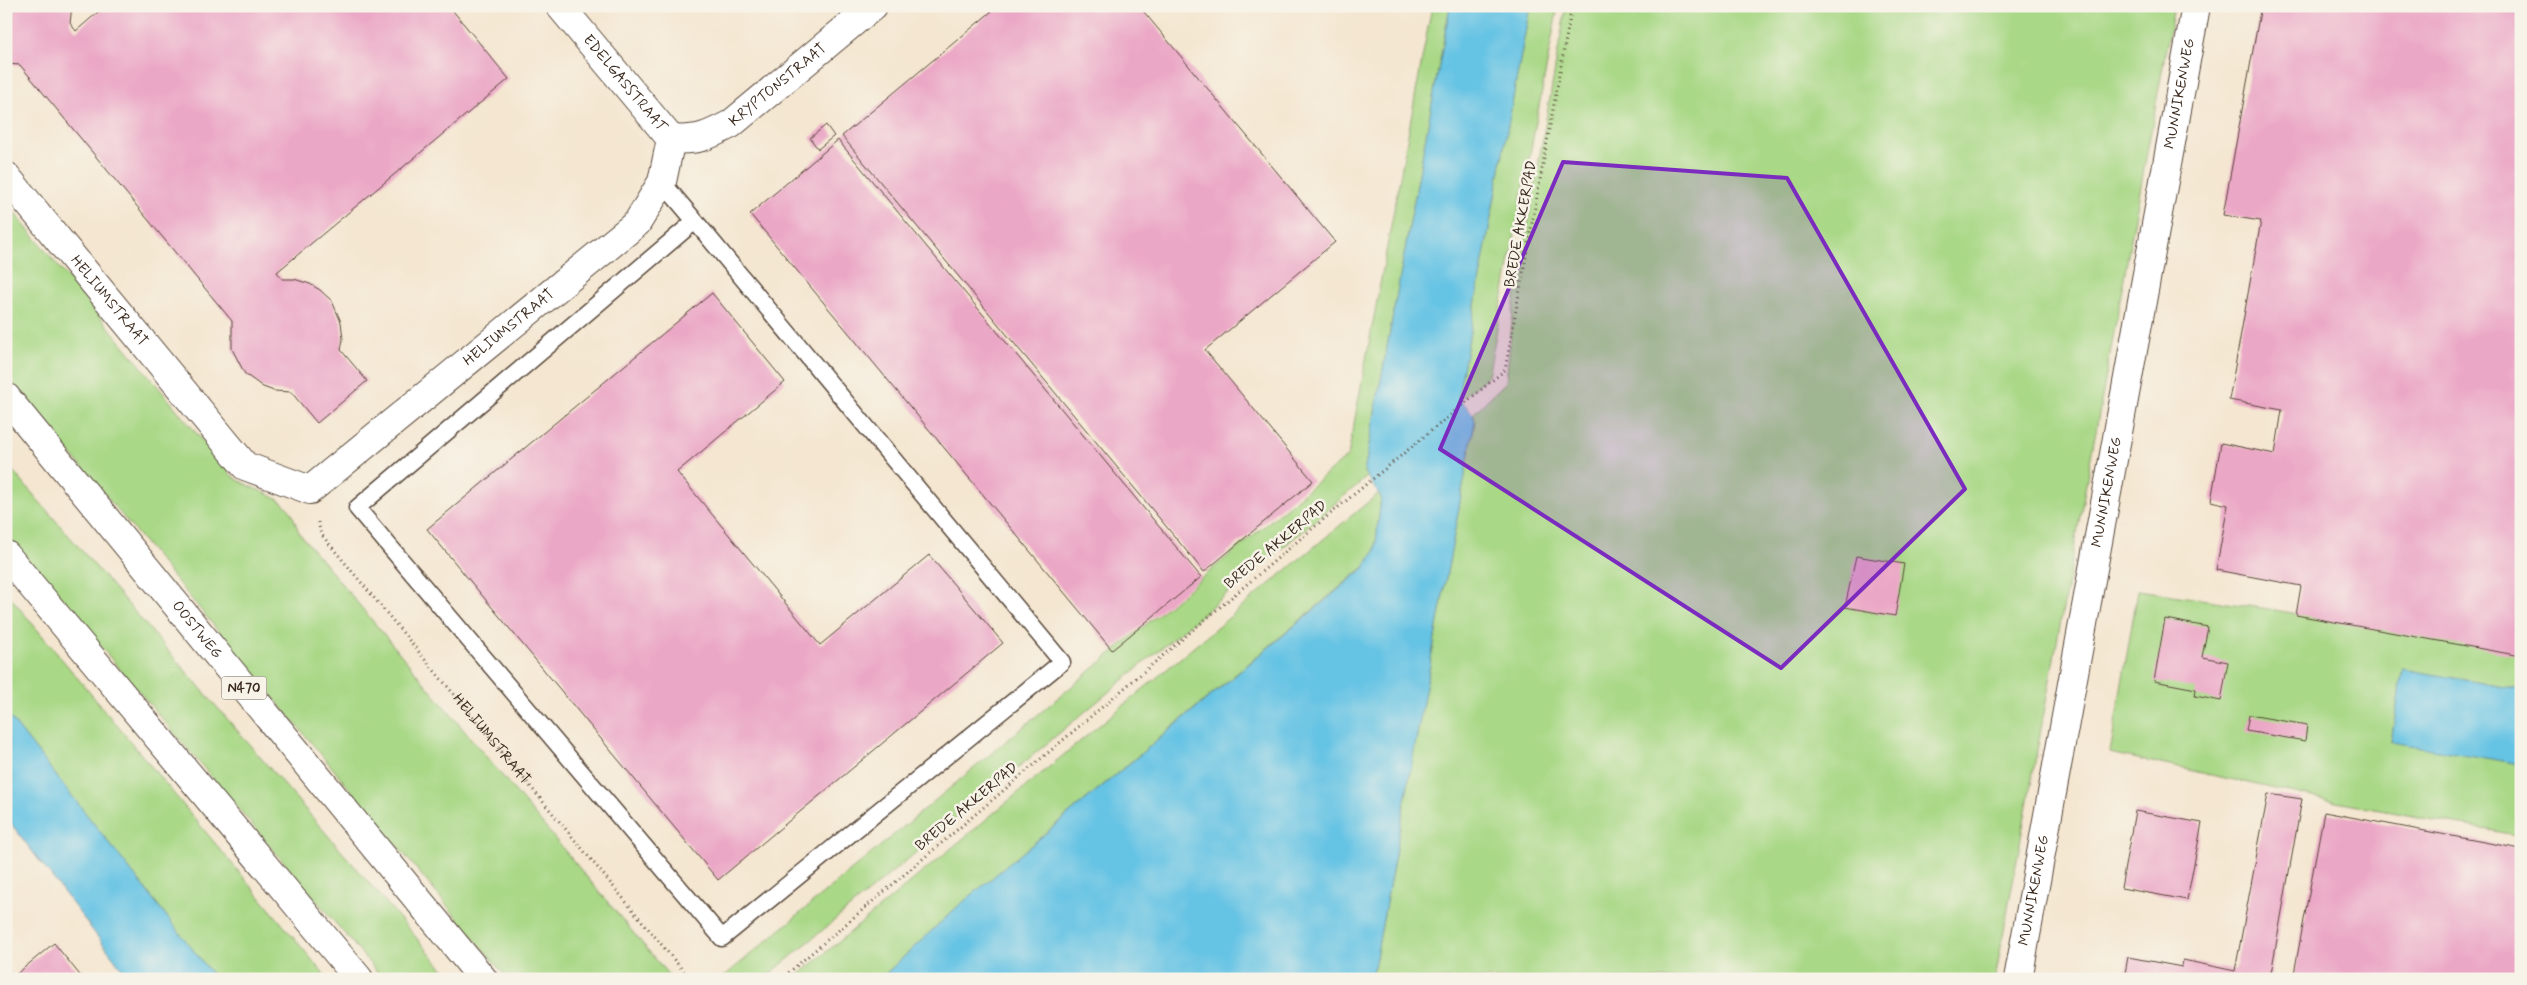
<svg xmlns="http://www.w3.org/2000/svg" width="2527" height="985" viewBox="0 0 2527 985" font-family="Mynerve,sans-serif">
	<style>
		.green { fill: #a9d886; stroke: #728152 }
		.water { fill: #65c3e4; stroke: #507681 }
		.building { fill: #eba7c6 }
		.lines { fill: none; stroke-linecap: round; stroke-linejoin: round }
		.lane-casing { stroke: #574639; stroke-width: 19 }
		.street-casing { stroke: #574639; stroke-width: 30 }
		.secondary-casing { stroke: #574639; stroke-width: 30 }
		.primary-casing { stroke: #574639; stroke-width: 30 }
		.path { stroke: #574639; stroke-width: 3; stroke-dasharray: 1 4; stroke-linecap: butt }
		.lane { stroke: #fff; stroke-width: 16 }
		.street { stroke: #fff; stroke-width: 28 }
		.secondary { stroke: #fff; stroke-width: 28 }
		.primary { stroke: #fff; stroke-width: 28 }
		.marked { fill: #7b2cbf; fill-opacity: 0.2; stroke: #7b2cbf; stroke-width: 4; stroke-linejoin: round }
		.labels { text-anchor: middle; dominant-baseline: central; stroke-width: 5; stroke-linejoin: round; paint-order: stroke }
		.shield { fill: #f7f3e8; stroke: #73665b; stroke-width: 1 }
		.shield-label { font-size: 14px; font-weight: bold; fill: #3b2a1e }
		.street-label { font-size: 15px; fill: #3b2a1e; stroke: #f7f3e8 }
	</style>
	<rect width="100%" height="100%" fill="#f7f3e8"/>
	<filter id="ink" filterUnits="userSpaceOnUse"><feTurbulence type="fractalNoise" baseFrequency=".02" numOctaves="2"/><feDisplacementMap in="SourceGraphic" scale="10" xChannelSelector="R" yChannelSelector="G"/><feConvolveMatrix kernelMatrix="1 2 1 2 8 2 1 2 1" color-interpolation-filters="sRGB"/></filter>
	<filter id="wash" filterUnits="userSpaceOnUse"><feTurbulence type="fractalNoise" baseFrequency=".0096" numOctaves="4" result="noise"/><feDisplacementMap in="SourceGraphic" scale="20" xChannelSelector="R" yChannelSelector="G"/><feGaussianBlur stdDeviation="1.12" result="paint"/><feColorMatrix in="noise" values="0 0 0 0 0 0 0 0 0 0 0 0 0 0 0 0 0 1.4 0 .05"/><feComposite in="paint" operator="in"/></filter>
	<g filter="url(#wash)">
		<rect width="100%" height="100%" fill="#f4e6d0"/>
		<path class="green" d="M1432 6H1450L1364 472 1367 477 764 979H756L753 976 750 979H721L1348 456Z
			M1530 6H1558L1488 376 1463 397H1458Z
			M1566 6H2174L1995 979H1372L1475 421 1473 414 1506 382 1514 303Z
			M6 203 231 475C248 489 276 493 289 509 294 515 296 527 300 534L672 979H508L6 376Z
			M6 463 452 979H383L6 535Z
			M1379 493 1381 497 1375 551 1364 567 956 908 880 979H794Z
			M2138 590 2269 609 2521 653V690L2403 669 2391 741 2521 764V836L2331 801 2110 753Z
			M6 592 328 979H216L6 712Z"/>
		<path class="water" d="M1450 6H1530L1458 397 1473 414 1475 421 1372 979H880L956 908 1364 568 1375 551 1381 497 1364 472Z
			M2403 669 2521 690V764L2391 742Z
			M6 712 216 979H130L6 817Z"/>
		<g id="blocks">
			<path class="building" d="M6 6H72L70 23 76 31 105 6H449L509 79 277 272 282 279H294L310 284 320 290 332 301 341 322 343 339 341 350 367 381 317 423 291 392 274 391 263 387 245 374 232 349V321L20 65 6 64Z
				M998 6H1139L1335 242 1205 350 1313 481 1204 572 842 136Z
				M2261 6H2521V656L2296 615 2301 586 2216 570 2228 505 2211 501 2221 443 2275 454 2282 410 2229 400 2261 221 2223 215Z
				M826 125 834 136 818 149 810 138Z
				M838 140 1201 577 1112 650 750 214Z
				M712 293 785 382 677 472 820 645 929 555 1003 643 718 880 427 529Z
				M1856 556 1904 564 1895 616 1845 607Z
				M2165 619 2208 627 2202 657 2228 662 2221 701 2195 696 2196 689 2154 681Z
				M2249 715 2307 725 2305 741 2246 731Z
				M2268 794 2302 799 2270 979H2124L2128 957 2182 967 2183 960 2235 971Z
				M2135 811 2202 823 2187 900 2121 888Z
				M2324 812 2521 849V979H2293Z
				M54 943 83 979H6V968L13 977Z"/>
		</g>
	</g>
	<g filter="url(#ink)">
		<use href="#blocks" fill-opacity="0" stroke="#574639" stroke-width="1"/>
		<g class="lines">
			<defs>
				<path id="lane" d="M662 182 695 221 1062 662 722 938 357 508 695 221"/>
				<g id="street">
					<path id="s2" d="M560 6 671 139"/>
					<path id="s3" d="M671 139C698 141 708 136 731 124L873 6"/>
					<path id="s4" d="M6 176 245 466 310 490 637 223 662 182 671 139"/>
				</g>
				<g id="secondary">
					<path id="s5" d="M2018 979 2196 6"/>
				</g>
				<g id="primary">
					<path id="s6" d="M6 397 483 979"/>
					<path d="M6 555 359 979"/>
				</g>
			</defs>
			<use href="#lane" class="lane-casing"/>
			<use href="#street" class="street-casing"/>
			<use href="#secondary" class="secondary-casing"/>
			<use href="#primary" class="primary-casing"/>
			<g class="path">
				<path id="s1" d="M318 522 321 534 690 979"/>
				<path d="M781 979 1318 524 1505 370 1572 6"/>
			</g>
			<use href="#lane" class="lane"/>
			<use href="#street" class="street"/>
			<use href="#secondary" class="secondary"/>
			<use href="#primary" class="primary"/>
		</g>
	</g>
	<path class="marked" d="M1563 162 1787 178 1965 489 1781 668 1440 449Z"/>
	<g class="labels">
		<rect class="shield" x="221.5" y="676.5" width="45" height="23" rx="4"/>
		<g class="shield-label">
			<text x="244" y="688">N470</text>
		</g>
		<g class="street-label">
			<text stroke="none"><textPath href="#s2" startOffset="101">EDELGASSTRAAT</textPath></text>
			<text stroke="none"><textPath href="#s3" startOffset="124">KRYPTONSTRAAT</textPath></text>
			<text stroke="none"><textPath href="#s5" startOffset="900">MUNNIKENWEG</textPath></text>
			<text transform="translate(1521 224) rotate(-80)">BREDE AKKERPAD</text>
			<text stroke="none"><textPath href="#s4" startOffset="162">HELIUMSTRAAT</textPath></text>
			<text stroke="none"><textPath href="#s4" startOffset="702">HELIUMSTRAAT</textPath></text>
			<text stroke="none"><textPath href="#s5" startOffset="495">MUNNIKENWEG</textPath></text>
			<text transform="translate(1276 545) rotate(-40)">BREDE AKKERPAD</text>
			<text stroke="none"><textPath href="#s6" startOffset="301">OOSTWEG</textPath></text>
			<text stroke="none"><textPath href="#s1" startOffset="279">HELIUMSTRAAT</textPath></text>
			<text transform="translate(967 807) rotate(-40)">BREDE AKKERPAD</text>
			<text stroke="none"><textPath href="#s5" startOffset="90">MUNNIKENWEG</textPath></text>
		</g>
	</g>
	<rect width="2527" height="985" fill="none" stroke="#f7f3e8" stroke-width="25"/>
</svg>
